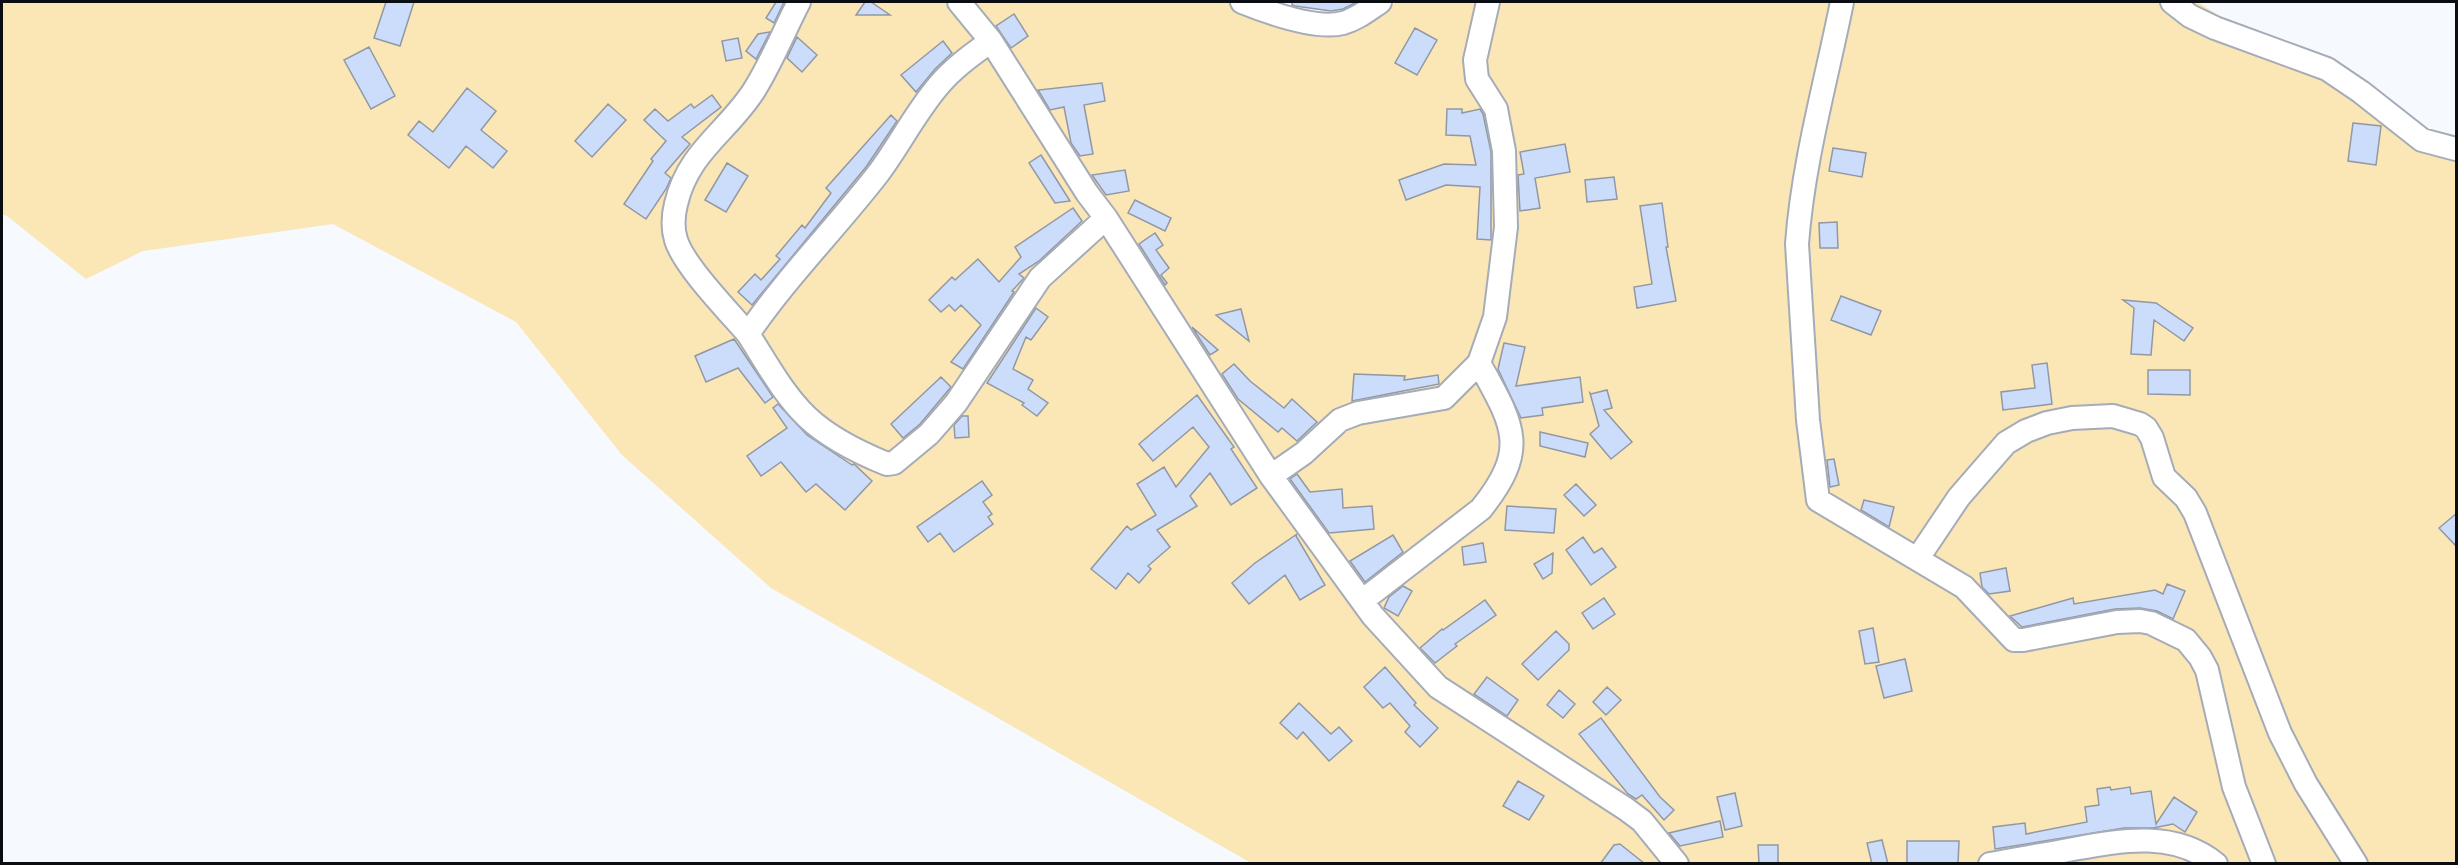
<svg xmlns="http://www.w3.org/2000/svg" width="2458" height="865" viewBox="0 0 2458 865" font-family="'Noto Sans',sans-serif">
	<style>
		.green { fill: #fbe6b5 }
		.building { fill: #ccddfb; stroke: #9198a4; stroke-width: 1.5 }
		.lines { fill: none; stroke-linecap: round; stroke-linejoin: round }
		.minor-casing { stroke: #a5acb8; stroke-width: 26 }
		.minor { stroke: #fff; stroke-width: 22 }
	</style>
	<rect width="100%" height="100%" fill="#f6f9fe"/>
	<path class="green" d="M2 2H1239L1345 31 1380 16 1396 2H2198L2258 42 2456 151V863H1251L771 588 622 455 516 322 333 224 143 251 86 279 7 216 2 214Z"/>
	<path class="building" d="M386 2H414L400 46 374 38Z
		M776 2H784L774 23 766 18Z
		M865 2H871L890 15H856Z
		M1292 2H1357L1343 9 1331 11 1295 6 1292 5Z
		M1014 14 1028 36 1011 48 996 26Z
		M1415 28 1437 40 1417 75 1395 63Z
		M770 32 756 59 746 51 758 34Z
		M797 37 817 55 802 72 787 58Z
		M738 38 742 58 726 61 722 41Z
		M943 41 952 53 935 69 916 92 901 75Z
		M369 47 395 96 371 109 344 60Z
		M1102 83 1105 101 1084 105 1093 154 1080 156 1071 143 1064 107 1050 110 1038 90Z
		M467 88 496 111 481 130 507 151 493 168 466 146 449 168 408 135 419 121 433 132Z
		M712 95 721 107 682 137 690 144 665 173 671 178 666 189 646 219 624 204 653 161 651 159 666 141 644 120 655 109 668 121 691 104 694 108Z
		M608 104 626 120 592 157 575 141Z
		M1447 109H1462V113L1480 109 1483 114 1491 152V240L1477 239 1480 187 1446 185 1406 200 1399 180 1444 164 1476 165 1470 136 1446 135Z
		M891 115 897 121 866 167 752 305 738 292 755 274 761 280 780 259 776 256 802 225 805 228 831 193 826 188Z
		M2353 123 2381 126 2376 165 2348 161Z
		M1565 144 1570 172 1535 178 1540 208 1520 211 1518 175 1524 174 1520 152Z
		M1833 148 1866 153 1862 177 1829 171Z
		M1041 155 1070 201 1055 203 1029 163Z
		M727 163 748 176 726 212 705 200Z
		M1125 170 1129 191 1106 195 1092 175Z
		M1614 177 1617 199 1587 202 1585 180Z
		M1135 200 1171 218 1165 231 1128 213Z
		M1662 203 1668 247H1666L1676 301 1637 308 1634 287 1652 284 1640 206Z
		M1073 208 1082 221 1039 261 1019 274 1024 278 1012 291 1014 292 963 369 951 362 981 325 961 305 955 311 949 305 941 312 929 300 952 277 955 280 978 259 999 282 1021 257 1015 247Z
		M1837 222 1838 248H1820L1819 223Z
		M1155 233 1163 245 1156 250 1169 268 1161 275 1167 283 1165 285 1139 244Z
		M1841 296 1881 311 1871 335 1831 320Z
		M2123 300 2156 303 2193 328 2184 341 2154 320 2151 355 2131 354 2134 308Z
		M1036 308 1048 317 1031 340 1026 337 1013 369 1033 380 1028 389 1048 403 1037 416 1022 405 1024 403 987 383Z
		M1241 309 1249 341 1216 315Z
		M1192 327 1218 350 1210 355Z
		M734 339 773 397 765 403 738 368 706 382 695 356Z
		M1504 343 1525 347 1516 386 1580 377 1583 402 1542 408 1543 415 1521 418 1498 369Z
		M2047 363 2052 404 2003 410 2001 392 2035 388 2032 365Z
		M1234 364 1250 381 1284 408 1292 399 1317 422 1297 441 1282 428 1278 432 1238 399 1222 374Z
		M2148 370H2190V395L2148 394Z
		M1354 374 1405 376 1404 380 1438 375 1439 384 1352 401Z
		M941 377 951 387 920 424 903 438 891 424Z
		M1607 390 1612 408 1604 410 1632 442 1611 459 1590 434 1599 426 1590 393 1591 394Z
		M1197 395 1234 447 1231 449 1257 488 1231 505 1210 473 1190 496 1197 506 1157 530 1170 547 1148 566 1151 569 1139 583 1128 573 1116 589 1091 569 1127 526 1131 530 1156 515 1137 484 1164 467 1176 487 1209 447 1193 427 1153 461 1139 444Z
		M778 404 807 435 852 465 854 464 872 481 845 510 816 484 806 492 781 462 761 476 747 456 787 428 773 408Z
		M962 416H968L969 437 955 438 954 425Z
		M1540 432 1588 443 1585 457 1540 446Z
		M1834 459 1839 485 1830 487 1827 460Z
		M1297 474 1310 492 1342 489 1343 508 1372 506 1374 529 1329 533 1290 479Z
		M982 481 992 495 983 502 992 514 988 517 993 524 954 552 940 533 928 542 917 527Z
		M1576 484 1596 505 1584 516 1564 495Z
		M1864 500 1894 507 1889 527 1861 510Z
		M1507 506 1556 509 1554 533 1505 530Z
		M2457 513V547L2439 528Z
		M1297 534 1296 536 1325 585 1300 600 1285 575 1249 604 1232 583 1255 563Z
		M1393 535 1403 552 1365 582 1350 561Z
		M1583 537 1594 553 1602 548 1616 567 1591 585 1566 550Z
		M1483 543 1486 562 1464 565 1462 547Z
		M1553 553 1552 573 1543 579 1534 564Z
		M2006 568 2010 591 1989 594 1982 587 1980 573Z
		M2167 584 2185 591 2173 619 2157 611 2140 608 2115 609 2022 627 2010 616 2073 598 2074 604 2155 590 2163 594Z
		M1403 586 1412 591 1398 616 1384 608 1389 597Z
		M1604 598 1615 614 1593 629 1582 613Z
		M1485 600 1496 615 1455 644 1457 646 1435 663 1420 648 1442 629 1443 630Z
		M1873 628 1879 662 1865 664 1859 631Z
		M1556 631 1569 644V650L1538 680 1522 664Z
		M1905 659 1912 691 1884 698 1876 666Z
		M1385 667 1416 703 1414 705 1438 728 1420 747 1405 732 1410 726 1390 703 1383 708 1364 687Z
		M1487 677 1518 700 1507 716 1474 694Z
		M1607 687 1621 700 1606 715 1593 702Z
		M1559 690 1575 704 1563 718 1547 705Z
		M1299 703 1331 734 1339 727 1352 741 1329 761 1303 732 1297 739 1280 723Z
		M1601 718 1660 797 1674 810 1664 820 1642 795 1636 799 1628 794 1579 734Z
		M1518 781 1544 796 1529 820 1503 806Z
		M2110 787 2111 790 2130 787 2131 794 2151 791 2156 824 2174 797 2197 812 2185 832 2173 824 2153 828H2124L1995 849 1993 827 2025 823 2026 834 2087 822 2085 807 2099 805 2097 789Z
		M1735 793 1742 826 1725 830 1717 797Z
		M1720 821 1723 837 1680 846 1669 833Z
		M1882 840 1888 864H1872L1867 843Z
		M1907 841H1959L1958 864H1907Z
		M1620 844 1645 864H1600L1614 845Z
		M1758 845H1778V864H1759Z"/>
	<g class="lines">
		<defs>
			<path id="minor" d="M959 2 991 41 1087 193 1106 218 1271 476 1373 616 1438 687 1626 809 1642 821 1677 864
				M1242 2C1267 12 1316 30 1343 23 1357 19 1368 10 1380 2
				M1842 2C1826 82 1803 162 1797 244L1808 420 1818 500 1964 587 2014 640H2023L2117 622 2140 621 2151 623 2186 640 2200 657 2207 670 2234 787 2264 864
				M2172 2 2190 16 2215 28 2327 69 2361 92 2422 140 2456 149
				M991 41C973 54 954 67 939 85 915 113 899 146 877 175 835 229 786 278 748 334 766 362 783 394 807 417 829 438 860 453 887 464L894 463 929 434 956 403 1040 278 1106 218
				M748 334C729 312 684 266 676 240 672 227 673 216 676 204 688 152 726 133 753 92 771 64 784 31 799 2
				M1271 476 1304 453 1340 420 1358 413 1444 398 1479 363 1495 317 1506 227 1504 151 1496 109 1477 79 1475 60 1488 2
				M1918 558 1959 497 2006 443 2026 431 2047 423 2072 418 2113 416 2140 424 2146 428 2152 438 2164 477 2186 498 2195 513 2280 733 2306 784 2356 864
				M1362 601 1481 509C1530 448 1513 425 1479 363
				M1990 864C2016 859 2042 855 2068 850 2118 841 2173 829 2216 864"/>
		</defs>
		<use href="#minor" class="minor-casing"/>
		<use href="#minor" class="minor"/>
	</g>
	<rect width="2458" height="865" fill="none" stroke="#0a0d11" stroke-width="6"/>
</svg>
